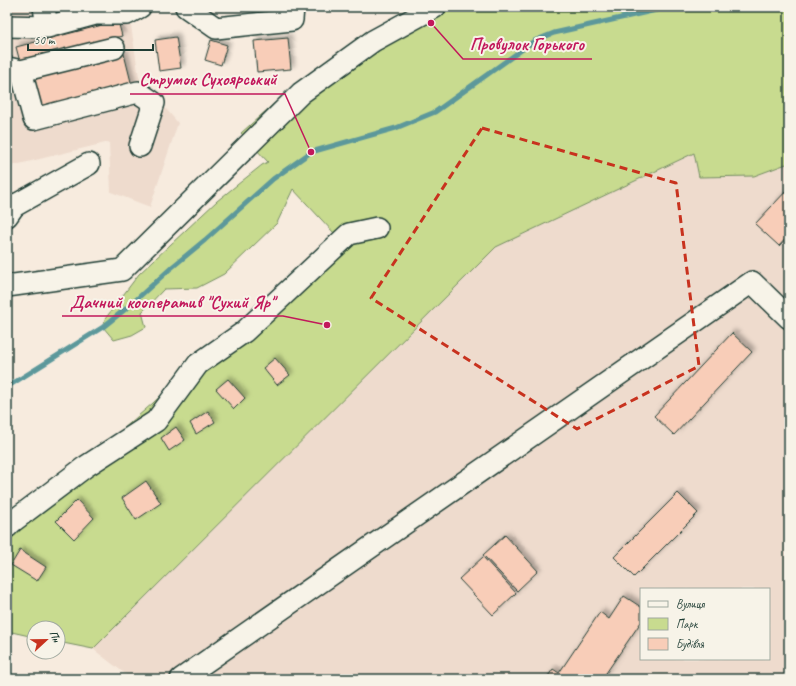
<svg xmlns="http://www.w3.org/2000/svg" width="796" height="686" viewBox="0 0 796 686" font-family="Caveat,sans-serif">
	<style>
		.built { fill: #eedbcd; fill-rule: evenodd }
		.green { fill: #c8db8f; stroke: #748c62 }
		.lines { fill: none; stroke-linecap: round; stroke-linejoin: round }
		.stream { stroke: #5c989b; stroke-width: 5 }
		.building { fill: #f8cdb8; stroke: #1f3d34; filter: url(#shadow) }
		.minor-casing { stroke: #1f3d34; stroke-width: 24 }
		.minor { stroke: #f7f3e8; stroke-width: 21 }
		.marked { fill: none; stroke: #c8321e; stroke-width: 3; stroke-dasharray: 8 5; stroke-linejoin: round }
		.leader { fill: none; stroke: #c2185b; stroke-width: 1.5 }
		.callout-dot { fill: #c2185b; stroke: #f7f3e8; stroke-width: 1.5 }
		.callout-label { font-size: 18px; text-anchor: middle; font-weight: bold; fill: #c2185b; stroke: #f7f3e8; stroke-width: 4; stroke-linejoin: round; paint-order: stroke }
	</style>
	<defs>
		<filter id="shadow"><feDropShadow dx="3.5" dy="-3.5" stdDeviation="2" flood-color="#0004"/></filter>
	</defs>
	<rect width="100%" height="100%" fill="#f7ebde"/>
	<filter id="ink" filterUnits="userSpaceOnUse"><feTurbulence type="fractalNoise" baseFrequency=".025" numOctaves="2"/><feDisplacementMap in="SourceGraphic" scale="8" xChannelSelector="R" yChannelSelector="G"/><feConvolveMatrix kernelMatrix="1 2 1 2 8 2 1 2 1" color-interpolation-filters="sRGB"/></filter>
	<g filter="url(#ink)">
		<path class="built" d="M7 7H128L139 77 178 123 150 207 111 192 109 142 7 167V155L14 87 7 57Z
			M694 153 699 177 754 176 789 163V679H132L93 649 496 247ZM641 589H769V659H641Z"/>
		<path class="green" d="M418 7H789V163L754 176 699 177 694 153 496 247 93 649 58 642V628H34V637L7 631V530L153 403 334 233 293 189 277 223 224 274 197 288 164 289 142 312 146 327 132 335 114 340 103 327 105 319 139 274 217 201 262 165 268 162 241 133 295 85Z"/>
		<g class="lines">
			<path class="stream" d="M7 387 103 327 128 307 171 268 205 240 273 179 311 152 396 128 435 112 534 41 554 33 670 7"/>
		</g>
		<path class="building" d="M118 21 122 36 20 62 16 47Z
			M176 37 181 68 159 71 155 40Z
			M288 38 291 69 257 72 254 41Z
			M211 40 227 45 221 65 205 60Z
			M124 54 132 86 41 109 33 76Z
			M789 188V235L779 246 755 224Z
			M732 333 752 352 674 435 654 416Z
			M275 358 290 375 277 385 263 368Z
			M228 379 245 398 234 409 216 389Z
			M208 411 215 422 196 434 190 423Z
			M176 427 185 440 169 451 161 438Z
			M146 481 161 503 136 520 122 498Z
			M678 493 698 513 634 577 614 557Z
			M77 500 94 518 74 539 56 521Z
			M505 535 538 571 517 591 483 555Z
			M20 550 46 567 37 581 11 565Z
			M483 557 516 593 493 615 459 579Z
			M624 596 641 607V622L602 679H546L553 669 559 673 600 612 609 619Z"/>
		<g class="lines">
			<defs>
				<path id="minor" d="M44 7 47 27
					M186 7 216 28 292 20 293 7
					M7 26 47 27 95 14H127L140 7
					M8 68 21 71 114 48
					M21 71 34 119 138 92 154 103 140 146
					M7 216 14 206 89 164
					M7 286 122 270 301 93 373 41 435 7
					M7 527 12 522 85 467 156 421 198 364 244 332 349 234 377 228
					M181 679 752 282 789 318"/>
			</defs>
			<use href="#minor" class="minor-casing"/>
			<use href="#minor" class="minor"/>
		</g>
	</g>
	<path class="marked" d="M482 128 676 183 699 366 577 429 371 298Z"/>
	<path class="leader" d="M431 23L463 59H592M311 152L285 94H130M327 325L283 316H62"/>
	<g class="callout-dot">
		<circle cx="431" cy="23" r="4"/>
		<circle cx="311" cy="152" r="4"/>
		<circle cx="327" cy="325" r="4"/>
	</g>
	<g class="callout-label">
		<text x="527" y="50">Провулок Горького</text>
		<text x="208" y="85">Струмок Сухоярський</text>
		<text x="172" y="308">Дачний кооператив "Сухий Яр"</text>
	</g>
	<rect width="796" height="686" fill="none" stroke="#f7f3e8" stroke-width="24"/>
	<rect x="12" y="12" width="772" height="662" fill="none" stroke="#1f3d34" stroke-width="1.5" filter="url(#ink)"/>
	<rect x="640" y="588" width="130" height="72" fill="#f7f3e8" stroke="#a1aaa0"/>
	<rect x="648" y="601" width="20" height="6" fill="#f7f3e8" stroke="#a1aaa0"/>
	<text x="676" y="608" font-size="12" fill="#1f3d34">Вулиця</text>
	<rect x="648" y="618" width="20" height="12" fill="#c8db8f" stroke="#a1aaa0"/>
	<text x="676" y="628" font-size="12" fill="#1f3d34">Парк</text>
	<rect x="648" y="638" width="20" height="12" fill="#f8cdb8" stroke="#a1aaa0"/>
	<text x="676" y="648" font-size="12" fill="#1f3d34">Будівля</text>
	<g transform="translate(46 640) rotate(68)"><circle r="19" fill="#f7f3e8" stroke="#a1aaa0"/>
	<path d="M0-3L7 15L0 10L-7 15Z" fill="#c8321e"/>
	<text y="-6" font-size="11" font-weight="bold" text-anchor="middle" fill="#1f3d34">Пн</text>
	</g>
	<path d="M28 44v6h125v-6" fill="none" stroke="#1f3d34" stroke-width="2"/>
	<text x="34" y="44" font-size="12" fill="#1f3d34" stroke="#f7f3e8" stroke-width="3" paint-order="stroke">50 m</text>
</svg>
